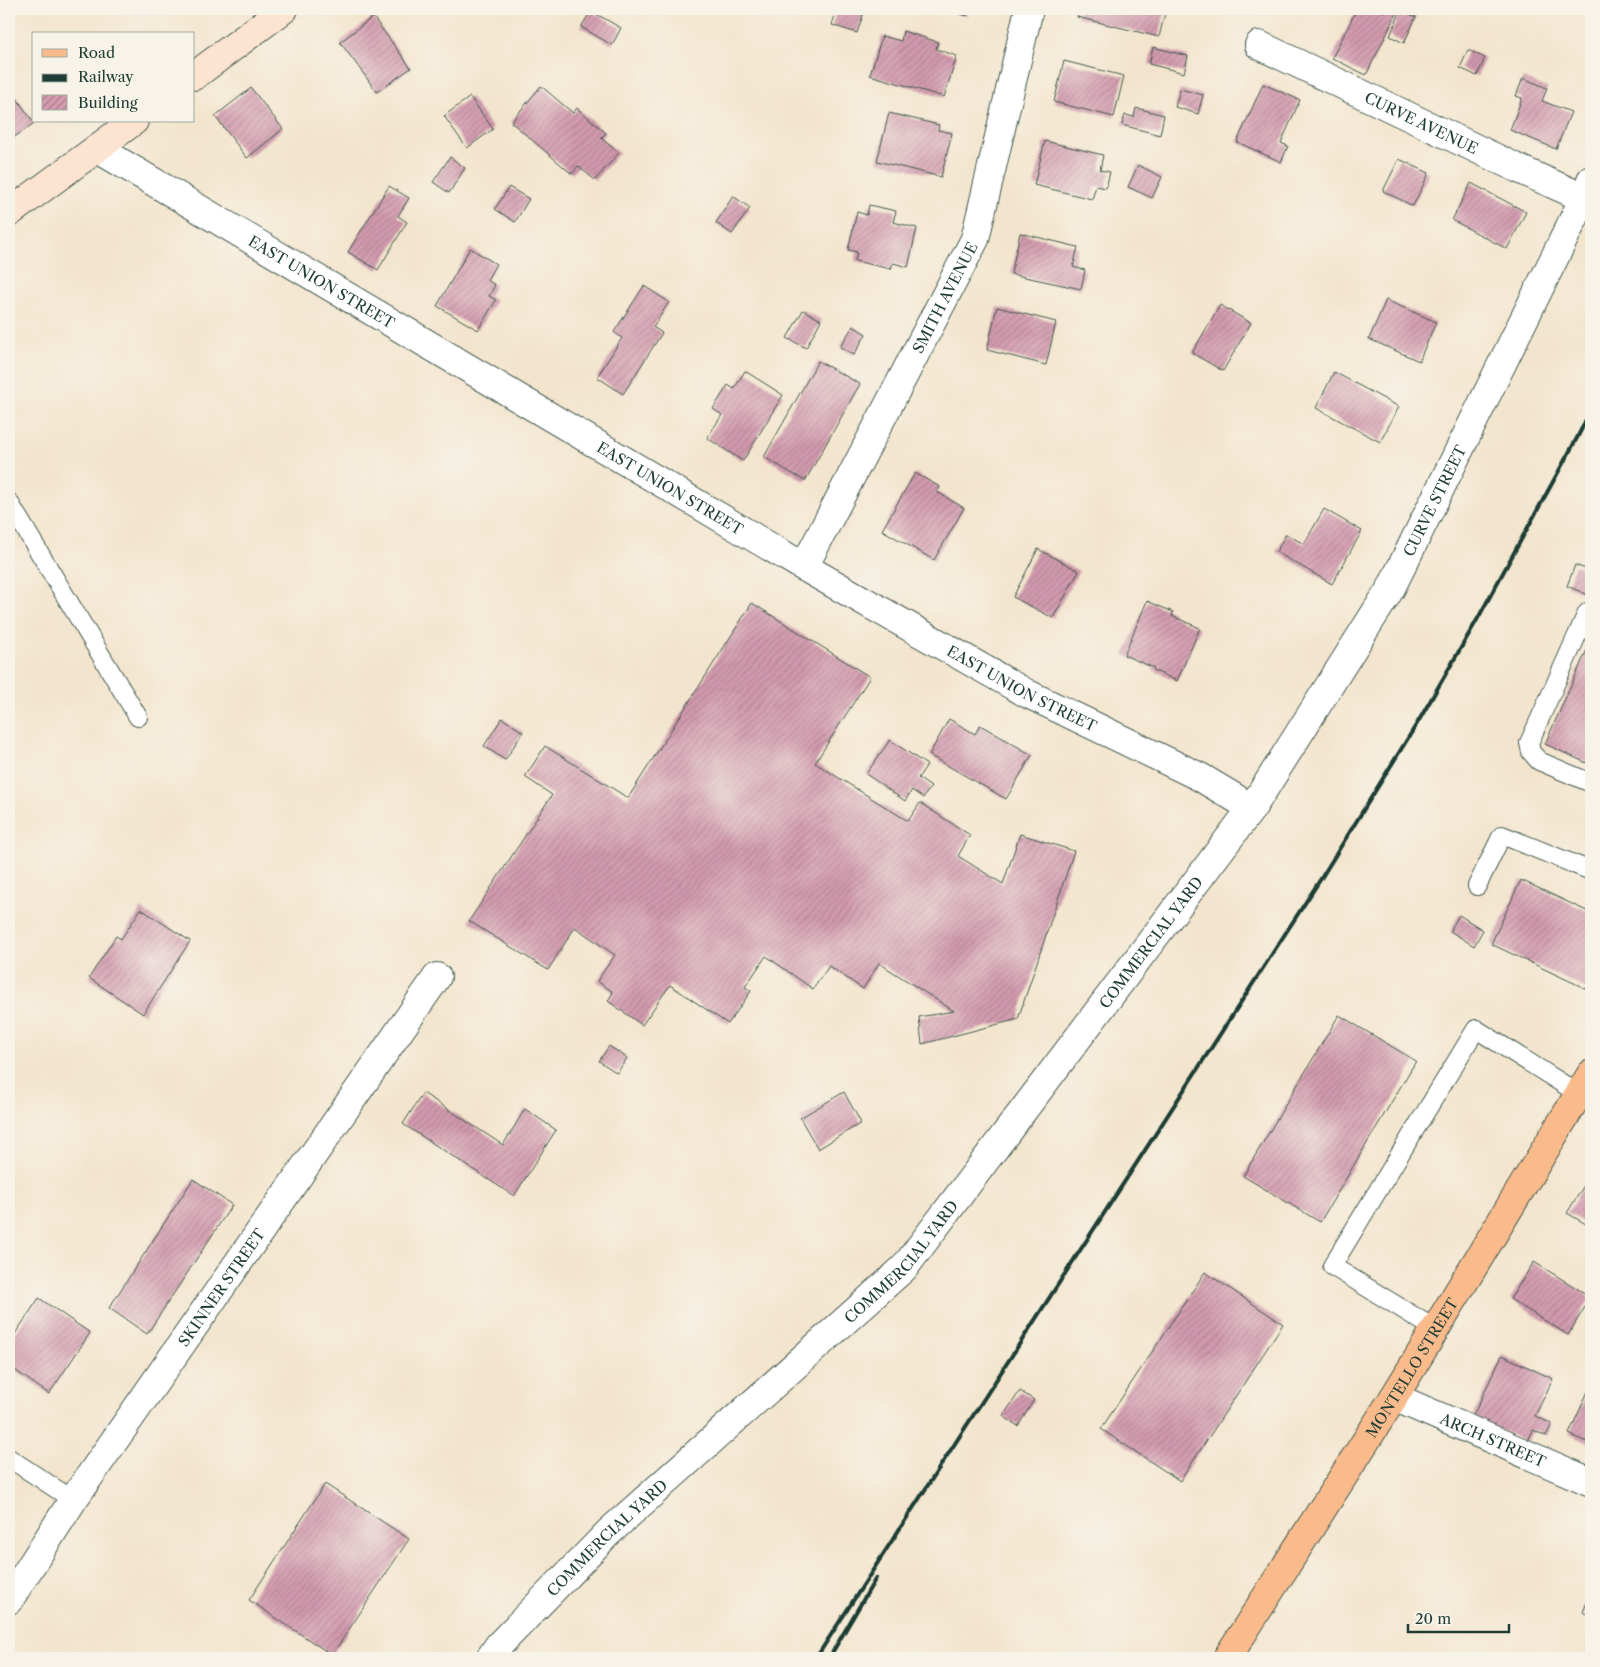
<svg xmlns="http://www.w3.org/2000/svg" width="1600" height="1667" viewBox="0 0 1600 1667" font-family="'Libre Caslon Text',serif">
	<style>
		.building { fill: url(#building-hatch) }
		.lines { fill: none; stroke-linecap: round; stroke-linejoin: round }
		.service-casing { stroke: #3f564b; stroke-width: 20 }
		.minor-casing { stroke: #3f564b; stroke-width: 30 }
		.secondary-casing { stroke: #3f564b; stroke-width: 30 }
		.primary-casing { stroke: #3f564b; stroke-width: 30 }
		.service { stroke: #fff; stroke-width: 18 }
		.minor { stroke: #fff; stroke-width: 28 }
		.secondary { stroke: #fde4d1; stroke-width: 28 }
		.primary { stroke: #fabb8c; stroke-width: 28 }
		.rail { stroke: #1f3d34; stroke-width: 4 }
		.labels { text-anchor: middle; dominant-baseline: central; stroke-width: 4; stroke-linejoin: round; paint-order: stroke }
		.street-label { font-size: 15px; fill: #1f3d34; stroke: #f7f3e8 }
	</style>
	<defs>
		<pattern id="building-hatch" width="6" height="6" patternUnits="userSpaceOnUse" patternTransform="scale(1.25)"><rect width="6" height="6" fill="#d39aaf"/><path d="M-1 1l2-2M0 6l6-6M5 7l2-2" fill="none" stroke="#ab7f8f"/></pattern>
	</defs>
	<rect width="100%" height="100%" fill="#f7f3e8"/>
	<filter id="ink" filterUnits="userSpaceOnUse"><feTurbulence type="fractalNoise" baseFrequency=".02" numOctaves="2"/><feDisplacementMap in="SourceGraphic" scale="10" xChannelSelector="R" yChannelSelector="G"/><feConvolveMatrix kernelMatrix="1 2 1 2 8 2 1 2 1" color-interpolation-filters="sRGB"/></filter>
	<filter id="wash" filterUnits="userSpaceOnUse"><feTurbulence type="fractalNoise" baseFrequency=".0096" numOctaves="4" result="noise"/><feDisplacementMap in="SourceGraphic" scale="20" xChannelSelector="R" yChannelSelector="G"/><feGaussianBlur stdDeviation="1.12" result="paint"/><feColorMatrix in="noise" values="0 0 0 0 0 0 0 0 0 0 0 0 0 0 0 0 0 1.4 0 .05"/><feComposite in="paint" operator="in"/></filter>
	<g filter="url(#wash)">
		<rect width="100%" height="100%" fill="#f3e5cd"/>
		<g id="blocks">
			<path class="building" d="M837 9H865L857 33 832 25Z
				M943 9H969L967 16Z
				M1079 9H1166L1159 37 1077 17Z
				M1357 9H1378L1384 12 1386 9H1399L1366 75 1332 58Z
				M1401 10 1416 17 1404 43 1390 36Z
				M591 11 621 28 612 45 581 27Z
				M373 17 411 68 377 92 340 42Z
				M903 31 938 42 936 49 957 56 944 97 870 75 882 36 901 41Z
				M1153 47 1188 56 1184 73 1149 64Z
				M1468 50 1485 58 1477 76 1460 68Z
				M1064 61 1124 76 1114 117 1054 102Z
				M1523 78 1547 88 1542 101 1571 112 1556 149 1510 130 1522 98 1516 96Z
				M1263 84 1300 100 1281 143 1288 146 1281 162 1237 142Z
				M541 86 573 113 577 108 606 133 601 138 619 153 595 180 578 166 572 174 511 122Z
				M9 87 34 123 9 141Z
				M251 88 283 129 247 158 215 116Z
				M1180 89 1203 95 1198 114 1175 107Z
				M470 97 493 129 467 148 444 116Z
				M1136 108 1164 115 1160 135 1122 125 1125 115 1134 117Z
				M889 113 939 125 938 130 952 133 941 177 877 161Z
				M1045 141 1103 155 1100 170 1110 172 1106 188 1096 186 1092 199 1034 185Z
				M450 157 465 168 449 193 433 182Z
				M1399 159 1429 173 1413 206 1383 191Z
				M1138 165 1162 177 1152 198 1128 187Z
				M1471 183 1526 212 1507 249 1452 220Z
				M389 186 409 198 398 216 407 222 378 270 348 252Z
				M509 187 529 199 515 222 495 209Z
				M733 196 750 208 732 234 716 223Z
				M869 205 896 211 893 222 917 228 908 267 893 263 891 269 855 261 857 252 848 250 857 212 867 215Z
				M1020 233 1078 247 1073 267 1085 270 1081 289 1011 274Z
				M470 248 496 264 487 280 495 285 489 296 496 300 478 330 437 306Z
				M644 286 669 302 653 327 662 333 623 394 597 377 622 338 614 332Z
				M1386 300 1436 322 1419 361 1369 339Z
				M1220 305 1251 323 1223 371 1192 353Z
				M997 307 1056 322 1046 365 987 350Z
				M803 310 821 320 806 348 787 338Z
				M853 326 866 334 854 355 840 347Z
				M818 361 860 384 805 481 764 457Z
				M745 371 783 395 743 461 707 438 722 415 713 409 728 385 734 389Z
				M1334 372 1399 407 1380 442 1316 408Z
				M915 473 940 487 937 492 964 508 934 560 882 530Z
				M1324 509 1362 531 1332 584 1276 552 1286 534 1304 544Z
				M1038 549 1079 571 1053 618 1013 597Z
				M1575 565 1591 571V596L1567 586Z
				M1147 601 1173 612 1172 616 1200 628 1177 681 1153 670 1154 668 1124 655Z
				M752 603 870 677 815 763 908 821 920 803 970 835 958 856 1003 884 1020 834 1074 851 1018 1019 922 1044 919 1017 954 1011 879 963 863 989 829 966 813 989 766 956 745 987 751 991 728 1024 670 985 642 1025 608 1001 613 992 597 981 615 955 575 927 548 970 469 921 552 795 525 777 545 746 628 798Z
				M1591 641V765L1545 744Z
				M502 718 523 732 505 760 484 746Z
				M949 719 975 734 980 725 1032 755 1006 799 929 755Z
				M890 740 927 765 918 778 931 787 923 798 912 790 905 801 866 774Z
				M1521 880 1591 913V991L1491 944Z
				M141 909 190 941 143 1014 89 978 116 936 121 939Z
				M1459 915 1483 930 1474 946 1450 931Z
				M1339 1015 1416 1061 1320 1222 1243 1176Z
				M609 1046 627 1058 617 1073 599 1061Z
				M844 1092 861 1123 818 1149 800 1118Z
				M423 1093 503 1145 525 1109 556 1130 514 1196 403 1124Z
				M193 1179 232 1205 147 1334 109 1308Z
				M1591 1182V1227L1567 1213 1585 1184Z
				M1534 1262 1591 1297 1568 1335 1510 1299Z
				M1205 1272 1283 1324 1180 1481 1101 1429Z
				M39 1298 90 1333 49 1394 9 1366V1343Z
				M1502 1355 1553 1379 1535 1416 1552 1424 1546 1436 1533 1430 1527 1443 1473 1416Z
				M1589 1389 1591 1390V1444L1569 1434Z
				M1020 1391 1034 1400 1018 1426 1003 1416Z
				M325 1484 409 1539 332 1655 249 1600Z
				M1591 1592V1616L1583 1612Z"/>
		</g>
	</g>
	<g filter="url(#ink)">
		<use href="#blocks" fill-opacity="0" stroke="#3f564b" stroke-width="1"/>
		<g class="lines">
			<defs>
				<path id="service" d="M9 502 138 717
					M1591 610 1587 613 1529 743 1531 752 1539 761 1591 783
					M1477 886 1502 835 1591 871
					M1435 1329 1332 1266 1476 1029 1579 1094
					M9 1458 73 1500"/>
				<g id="minor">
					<path id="s1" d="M1259 45 1519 169 1584 198"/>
					<path id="s2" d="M98 149 804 567 1026 693 1200 777 1252 808"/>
					<path id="s3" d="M804 567 975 239 1029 9"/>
					<path id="s4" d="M1394 1397 1591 1482"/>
					<path id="s5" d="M9 1600 73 1500 437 977"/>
					<path id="s6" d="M490 1658 499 1645 609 1532 904 1268 1252 808 1391 588 1584 198 1591 180"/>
				</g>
				<path id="secondary" d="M194 76 284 9
					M9 213 134 121"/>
				<g id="primary">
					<path id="s7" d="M1227 1658 1394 1397 1591 1074"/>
				</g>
			</defs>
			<use href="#service" class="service-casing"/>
			<use href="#minor" class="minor-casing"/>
			<use href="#secondary" class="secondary-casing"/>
			<use href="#primary" class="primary-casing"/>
			<use href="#service" class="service"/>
			<use href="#minor" class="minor"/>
			<use href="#secondary" class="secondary"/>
			<use href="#primary" class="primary"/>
			<path class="rail" d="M816 1658 1320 880 1418 722 1477 620 1577 438 1591 410
				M829 1658 876 1578"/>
		</g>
	</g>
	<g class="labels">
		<g class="street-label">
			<text stroke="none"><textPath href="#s1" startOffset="180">CURVE AVENUE</textPath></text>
			<text stroke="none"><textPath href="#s2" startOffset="260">EAST UNION STREET</textPath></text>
			<text stroke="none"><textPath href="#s3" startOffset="304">SMITH AVENUE</textPath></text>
			<text stroke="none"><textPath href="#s2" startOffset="665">EAST UNION STREET</textPath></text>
			<text stroke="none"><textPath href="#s6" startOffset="1504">CURVE STREET</textPath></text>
			<text stroke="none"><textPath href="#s2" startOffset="1070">EAST UNION STREET</textPath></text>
			<text stroke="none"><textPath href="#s6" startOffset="978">COMMERCIAL YARD</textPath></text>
			<text stroke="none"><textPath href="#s6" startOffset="572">COMMERCIAL YARD</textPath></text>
			<text stroke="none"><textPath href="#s5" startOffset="378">SKINNER STREET</textPath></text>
			<text stroke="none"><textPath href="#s7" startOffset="344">MONTELLO STREET</textPath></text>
			<text stroke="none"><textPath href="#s4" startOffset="108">ARCH STREET</textPath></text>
			<text stroke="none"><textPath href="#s6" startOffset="168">COMMERCIAL YARD</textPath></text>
		</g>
	</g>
	<rect width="1600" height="1667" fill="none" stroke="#f7f3e8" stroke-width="30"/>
	<rect x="32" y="32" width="162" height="90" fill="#f7f3e8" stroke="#a1aaa0"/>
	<rect x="42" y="49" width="25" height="8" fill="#fabb8c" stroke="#a1aaa0"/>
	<text x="78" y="58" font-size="15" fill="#1f3d34">Road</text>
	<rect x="42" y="74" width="25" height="8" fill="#1f3d34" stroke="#a1aaa0"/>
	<text x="78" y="82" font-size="15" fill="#1f3d34">Railway</text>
	<rect x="42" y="95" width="25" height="15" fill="url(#building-hatch)" stroke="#a1aaa0"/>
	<text x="78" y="108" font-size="15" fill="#1f3d34">Building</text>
	<path d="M1408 1624v8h101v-8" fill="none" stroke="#1f3d34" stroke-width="2.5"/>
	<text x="1415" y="1624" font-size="15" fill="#1f3d34" stroke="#f7f3e8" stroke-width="4" paint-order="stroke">20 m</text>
</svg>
